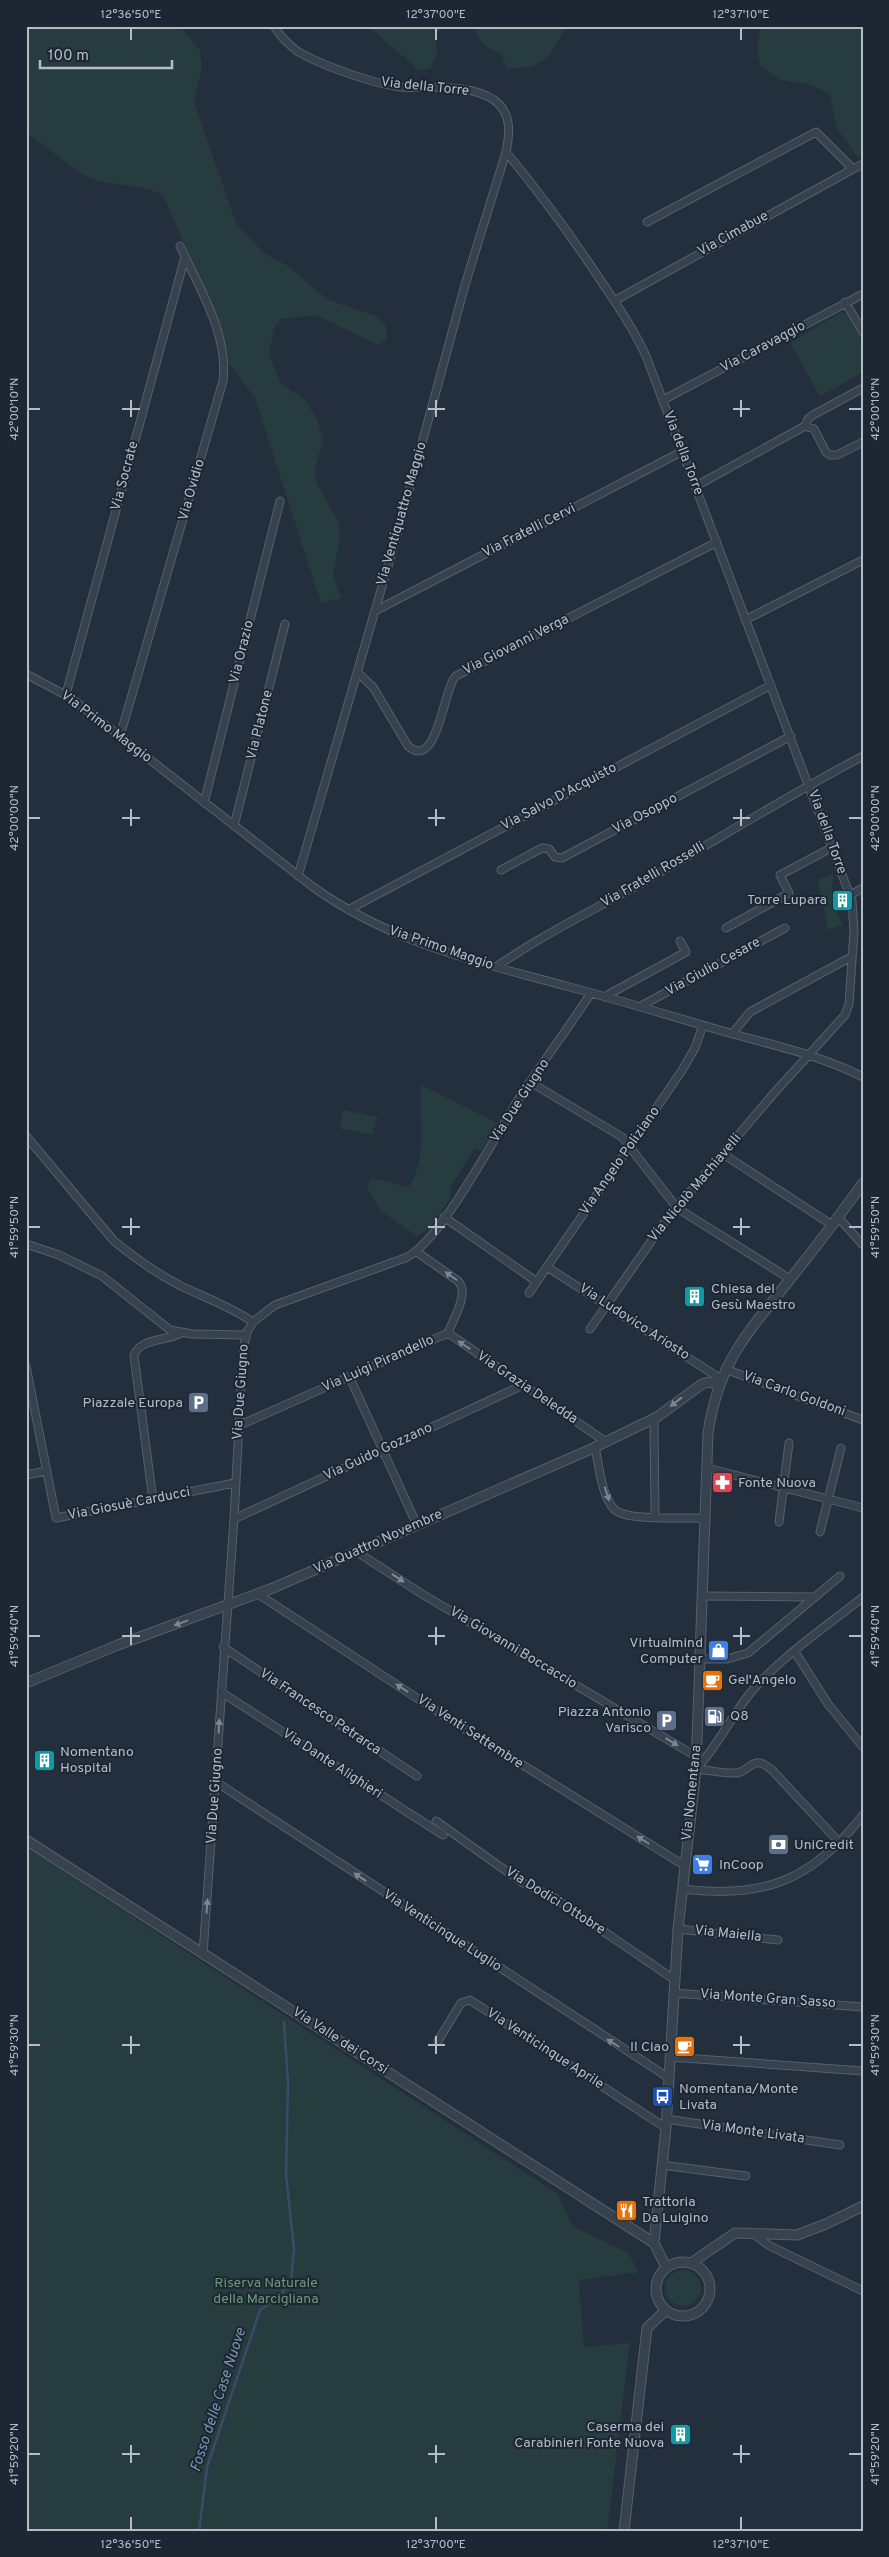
<svg xmlns="http://www.w3.org/2000/svg" width="889" height="2557" viewBox="0 0 889 2557" font-family="Overpass,sans-serif">
	<style>
		.green { fill: #263c3f }
		.lines { fill: none; stroke-linecap: round; stroke-linejoin: round }
		.stream { stroke: #394c67; stroke-width: 2.5 }
		.minor-casing { stroke: #565f6c; stroke-width: 9 }
		.tertiary-casing { stroke: #565f6c; stroke-width: 11 }
		.minor { stroke: #38414e; stroke-width: 7 }
		.tertiary { stroke: #38414e; stroke-width: 9 }
		.oneway { fill: #7c8592 }
		.ticks { fill: none; stroke: #b4bcc9; stroke-width: 2 }
		.labels { text-anchor: middle; dominant-baseline: central; stroke-width: 4; stroke-linejoin: round; paint-order: stroke }
		.street-label { font-size: 14px; fill: #b4bcc9; stroke: #1d2633 }
		.poi-label { font-size: 14px; fill: #b4bcc9; stroke: #1d2633; text-anchor: start }
		.park-label { font-size: 14px; fill: #6b9a76; stroke: #1d2633 }
		.water-label { font-size: 15px; font-style: italic; fill: #7c92b1; stroke: #1d2633 }
		.neatline { fill: none; stroke: #b4bcc9; stroke-width: 2 }
		.ticks-label { font-size: 12px; text-anchor: middle; fill: #b4bcc9 }
	</style>
	<rect width="100%" height="100%" fill="#242f3e"/>
	<path class="green" d="M26 26H179L200 50 202 67 194 102 236 223 263 252 288 266 327 299 378 317 386 326 387 339 378 345 316 315 280 319 274 329 269 353 280 383 303 398 317 419 323 441 314 471 317 484 339 523V542L333 575 341 598 321 603 255 398 229 364 212 307 163 195C141 183 116 187 92 179 78 174 42 143 26 132Z
		M368 26H446L435 33 437 55 430 69 419 70Z
		M475 26H567C549 57 546 69 507 68L501 54C487 48 477 42 475 26Z
		M761 26H863V157L856 155 836 127 830 94 809 84 781 80 760 66 757 49Z
		M841 312 848 315 863 342V372L820 396 790 343Z
		M833 874 832 901 843 925 828 930 818 880Z
		M421 1085 498 1123 481 1151 475 1148 450 1188 451 1197 429 1229 417 1236 381 1211 367 1189 371 1178 409 1187C429 1155 418 1120 421 1085Z
		M343 1110 377 1117 373 1135 340 1128Z
		M26 1847 558 2194 572 2226 628 2253 639 2272 579 2280 584 2347 630 2343 607 2531H26Z
		M665 2288a18 18 0 1 1 36 0a18 18 0 1 1-36 0Z"/>
	<g class="lines">
		<path class="stream" d="M199 2531 207 2467 260 2310 278 2298 291 2281 294 2249 286 2175 288 2083 284 2022"/>
		<defs>
			<path id="minor" d="M274 26C280 36 288 44 297 51 320 65 374 84 401 87 429 89 469 83 494 100 512 113 510 133 506 152 539 192 570 234 599 278 616 303 633 328 646 356L852 901 854 931 849 1004 845 1015 775 1092 666 1220 590 1329
				M647 222 816 132 853 169 863 164
				M614 301 853 169
				M845 302 863 332
				M663 400 863 294
				M805 426 808 419 813 415 863 388
				M696 486 805 426 814 429 826 452 830 455H837L863 442
				M375 611 683 451
				M745 620 863 560
				M358 673 373 687 408 746C438 772 443 688 456 676L717 542
				M26 674 71 698 313 887C392 943 474 961 566 986 622 1001 678 1018 733 1034 777 1046 822 1056 863 1077
				M66 694 185 257
				M120 736 223 381C229 334 198 286 180 246
				M204 803 280 501
				M234 826 285 624
				M501 870 542 848 549 849 555 857 562 858 791 736
				M298 876 397 535 465 285 506 152
				M850 895 863 888
				M348 910 771 685
				M726 928 789 893 780 875 833 847
				M496 967C542 935 592 911 641 883 715 841 787 796 863 756
				M604 997 686 952 680 941
				M641 1006 785 928
				M732 1034 750 1012 851 957
				M530 1082 622 1137 677 1208 790 1279
				M26 1136 114 1241C135 1258 157 1274 181 1286 206 1298 231 1307 253 1322
				M723 1154 832 1225
				M444 1217 537 1282
				M838 1217 863 1245
				M26 1244 59 1255 102 1276 170 1330 192 1334 245 1335
				M547 1267 721 1379
				M529 1293 681 1072 695 1048 703 1025
				M448 1333 606 1442
				M26 1366 56 1518 235 1483
				M725 1369 863 1420
				M349 1376 417 1525
				M654 1419 655 1517
				M238 1426 448 1333C453 1319 470 1293 458 1281L417 1252
				M595 1447C599 1465 601 1495 614 1509 627 1522 687 1517 706 1518
				M707 1468 863 1508
				M26 1475 47 1471
				M153 1500 134 1356C139 1338 167 1341 181 1333
				M234 1519 523 1385
				M779 1522 789 1443
				M820 1532 841 1448
				M357 1552 422 1594 697 1757
				M258 1594 449 1719 685 1866
				M703 1596 814 1597
				M223 1647 417 1776
				M795 1652 828 1704 863 1747
				M701 1659H727L748 1653 840 1576
				M221 1692 443 1835
				M696 1769C718 1746 731 1716 752 1691 783 1655 826 1627 863 1597
				M696 1769C709 1770 724 1774 737 1773 751 1771 752 1753 772 1770L838 1841
				M216 1782 669 2078
				M436 1821 523 1883 553 1897 675 1980
				M682 1889C763 1899 812 1881 863 1815
				M678 1929 778 1940
				M203 1954 234 1519 243 1350 247 1332 253 1322 275 1305 405 1258C440 1244 498 1130 522 1094 544 1060 569 1027 591 993
				M674 1993 863 2007
				M438 2041 461 2003 470 2000 666 2128
				M670 2057 863 2071
				M666 2119 840 2145
				M662 2165 746 2176
				M751 2232 770 2246 863 2291"/>
			<path id="tertiary" d="M26 1683 118 1645 273 1588 589 1450 657 1417 702 1384 709 1382 719 1385
				M26 1840 654 2243
				M656 2289a27 27 0 1 1 54 0a27 27 0 1 1-54 0Z
				M691 2263 735 2233 797 2235 826 2224 863 2206
				M666 2267 654 2243 666 2128 678 1929 696 1769 708 1433C719 1360 748 1333 791 1278 816 1247 840 1215 863 1183
				M624 2531 647 2328 666 2310"/>
		</defs>
		<use href="#minor" class="minor-casing"/>
		<use href="#tertiary" class="tertiary-casing"/>
		<use href="#minor" class="minor"/>
		<use href="#tertiary" class="tertiary"/>
	</g>
	<defs><path id="oneway-solid" d="M-6-.8H1V-3.2L6.5 0L1 3.2V.8H-6Z" transform="scale(1.25)"/></defs>
	<g class="oneway">
		<use href="#oneway-solid" transform="translate(451 1276) rotate(-145)"/>
		<use href="#oneway-solid" transform="translate(464 1345) rotate(-146)"/>
		<use href="#oneway-solid" transform="translate(676 1402) rotate(142)"/>
		<use href="#oneway-solid" transform="translate(607 1494) rotate(71)"/>
		<use href="#oneway-solid" transform="translate(398 1578) rotate(33)"/>
		<use href="#oneway-solid" transform="translate(181 1623) rotate(160)"/>
		<use href="#oneway-solid" transform="translate(402 1688) rotate(-147)"/>
		<use href="#oneway-solid" transform="translate(219 1726) rotate(-87)"/>
		<use href="#oneway-solid" transform="translate(672 1742) rotate(31)"/>
		<use href="#oneway-solid" transform="translate(643 1840) rotate(-148)"/>
		<use href="#oneway-solid" transform="translate(360 1877) rotate(-147)"/>
		<use href="#oneway-solid" transform="translate(207 1906) rotate(-86)"/>
		<use href="#oneway-solid" transform="translate(613 2043) rotate(-148)"/>
	</g>
	<path class="ticks" d="M131 28V40M436 28V40M741 28V40M131 400V417M436 400V417M741 400V417M28 409H40M122 409H140M428 409H445M733 409H750M849 409H862M131 809V826M436 809V826M741 809V826M28 818H40M122 818H140M428 818H445M733 818H750M849 818H862M131 1218V1235M436 1218V1235M741 1218V1235M28 1227H40M122 1227H140M428 1227H445M733 1227H750M849 1227H862M131 1627V1645M436 1627V1645M741 1627V1645M28 1636H40M122 1636H140M428 1636H445M733 1636H750M849 1636H862M131 2036V2054M436 2036V2054M741 2036V2054M28 2045H40M122 2045H140M428 2045H445M733 2045H750M849 2045H862M131 2445V2463M436 2445V2463M741 2445V2463M28 2454H40M122 2454H140M428 2454H445M733 2454H750M849 2454H862M131 2517V2530M436 2517V2530M741 2517V2530"/>
	<defs>
		<symbol id="building-square" viewBox="-11 -11 22 22"><rect x="-9" y="-9" width="18" height="18" rx="4" fill="#0f9aa8" stroke="#1d2633"/><path d="M-4-6H4V6H1V3H-1V6H-4ZM-2.5-4.3h1.7v1.8h-1.7ZM.8-4.3h1.7v1.8H.8ZM-2.5-1h1.7V.8h-1.7ZM.8-1h1.7V.8H.8Z" fill="#fff"/></symbol>
		<symbol id="parking-square" viewBox="-11 -11 22 22"><rect x="-9" y="-9" width="18" height="18" rx="4" fill="#5c6f8a" stroke="#1d2633"/><path d="M-3.5-5.5H1a3.5 3.5 0 0 1 0 7H-1V5.5H-3.5ZM-1-3.4V-.6H.8a1.4 1.4 0 0 0 0-2.8Z" fill="#fff"/></symbol>
		<symbol id="pharmacy-square" viewBox="-11 -11 22 22"><rect x="-9" y="-9" width="18" height="18" rx="4" fill="#e0444e" stroke="#1d2633"/><path d="M-2-6h4v4h4v4h-4v4h-4v-4h-4v-4h4Z" fill="#fff"/></symbol>
		<symbol id="shop-square" viewBox="-11 -11 22 22"><rect x="-9" y="-9" width="18" height="18" rx="4" fill="#3f7fe0" stroke="#1d2633"/><path d="M-5-2.5h2.3a2.7 3.5 0 0 1 5.4 0H5L5.5 6h-11ZM-1.5-2.5h3a1.5 2.3 0 0 0-3 0Z" fill="#fff"/></symbol>
		<symbol id="cafe-square" viewBox="-11 -11 22 22"><rect x="-9" y="-9" width="18" height="18" rx="4" fill="#e8710a" stroke="#1d2633"/><path d="M-5.5-4.5H6V0H3Q3 3.5 0 3.5H-2.5Q-5.5 3.5-5.5 0ZM3-3.2v2h1.7v-2ZM-6 4.5H4V6H-6Z" fill="#fff"/></symbol>
		<symbol id="fuel-square" viewBox="-11 -11 22 22"><rect x="-9" y="-9" width="18" height="18" rx="4" fill="#5c6f8a" stroke="#1d2633"/><path d="M-5.5-6h7V0h2V4h1.3V-2.5L3-4.5l.8-.8L6-3V5H2.5V1h-1V6h-7ZM-4.2-4.7v3.2H.2V-4.7Z" fill="#fff"/></symbol>
		<symbol id="bank-square" viewBox="-11 -11 22 22"><rect x="-9" y="-9" width="18" height="18" rx="4" fill="#5c6f8a" stroke="#1d2633"/><path d="M-6-4H6V4H-6ZM0-2.3a2.3 2.3 0 1 0 0 4.6a2.3 2.3 0 1 0 0-4.6Z" fill="#fff"/></symbol>
		<symbol id="supermarket-square" viewBox="-11 -11 22 22"><rect x="-9" y="-9" width="18" height="18" rx="4" fill="#3f7fe0" stroke="#1d2633"/><path d="M-6-5.5h2.5l.6 2H6L4.5 2H-2.5L-4.4-4H-6ZM-1.5 3.2a1.3 1.3 0 1 0 .1 0ZM3 3.2a1.3 1.3 0 1 0 .1 0Z" fill="#fff"/></symbol>
		<symbol id="bus-square" viewBox="-11 -11 22 22"><rect x="-9" y="-9" width="18" height="18" rx="4" fill="#1a4fb4" stroke="#1d2633"/><path d="M-5-6H5V4H4V6H2V4H-2V6H-4V4H-5ZM-3.5-4V0h7V-4ZM-3.5 1.2v1.5H-2V1.2ZM2 1.2v1.5H3.5V1.2Z" fill="#fff"/></symbol>
		<symbol id="restaurant-square" viewBox="-11 -11 22 22"><rect x="-9" y="-9" width="18" height="18" rx="4" fill="#e8710a" stroke="#1d2633"/><path d="M-5-6h1v4h1v-4h1v4h1v-4h1v5L-1.5 .5V6h-2V.5L-5-1ZM5-6V6H3V1.5H1.5Q1.5-4 5-6Z" fill="#fff"/></symbol>
	</defs>
	<g fill-rule="evenodd">
		<use href="#building-square" x="830" y="888" width="25" height="25"/>
		<use href="#building-square" x="682" y="1284" width="25" height="25"/>
		<use href="#parking-square" x="186" y="1390" width="25" height="25"/>
		<use href="#pharmacy-square" x="710" y="1470" width="25" height="25"/>
		<use href="#shop-square" x="706" y="1638" width="25" height="25"/>
		<use href="#cafe-square" x="700" y="1668" width="25" height="25"/>
		<use href="#fuel-square" x="702" y="1704" width="25" height="25"/>
		<use href="#parking-square" x="654" y="1708" width="25" height="25"/>
		<use href="#building-square" x="32" y="1748" width="25" height="25"/>
		<use href="#bank-square" x="766" y="1832" width="25" height="25"/>
		<use href="#supermarket-square" x="690" y="1852" width="25" height="25"/>
		<use href="#cafe-square" x="672" y="2034" width="25" height="25"/>
		<use href="#bus-square" x="650" y="2084" width="25" height="25"/>
		<use href="#restaurant-square" x="614" y="2198" width="25" height="25"/>
		<use href="#building-square" x="668" y="2422" width="25" height="25"/>
	</g>
	<g class="labels">
		<g class="street-label">
			<text transform="translate(425 87) rotate(6)">Via della Torre</text>
			<text transform="translate(733 234) rotate(-29)">Via Cimabue</text>
			<text transform="translate(763 347) rotate(-28)">Via Caravaggio</text>
			<text transform="translate(683 453) rotate(69)">Via della Torre</text>
			<text transform="translate(125 476) rotate(-75)">Via Socrate</text>
			<text transform="translate(192 490) rotate(-74)">Via Ovidio</text>
			<text transform="translate(402 514) rotate(-74)">Via Ventiquattro Maggio</text>
			<text transform="translate(529 531) rotate(-27)">Via Fratelli Cervi</text>
			<text transform="translate(516 645) rotate(-27)">Via Giovanni Verga</text>
			<text transform="translate(242 652) rotate(-76)">Via Orazio</text>
			<text transform="translate(260 725) rotate(-76)">Via Platone</text>
			<text transform="translate(106 727) rotate(37)">Via Primo Maggio</text>
			<text transform="translate(559 797) rotate(-28)">Via Salvo D'Acquisto</text>
			<text transform="translate(645 814) rotate(-28)">Via Osoppo</text>
			<text transform="translate(827 832) rotate(70)">Via della Torre</text>
			<text transform="translate(653 875) rotate(-30)">Via Fratelli Rosselli</text>
			<text transform="translate(441 948) rotate(19)">Via Primo Maggio</text>
			<text transform="translate(713 967) rotate(-29)">Via Giulio Cesare</text>
			<text transform="translate(520 1101) rotate(-57)">Via Due Giugno</text>
			<text transform="translate(620 1161) rotate(-55)">Via Angelo Poliziano</text>
			<text transform="translate(695 1188) rotate(-50)">Via Nicolò Machiavelli</text>
			<text transform="translate(634 1322) rotate(33)">Via Ludovico Ariosto</text>
			<text transform="translate(378 1364) rotate(-24)">Via Luigi Pirandello</text>
			<text transform="translate(527 1388) rotate(34)">Via Grazia Deledda</text>
			<text transform="translate(241 1392) rotate(-86)">Via Due Giugno</text>
			<text transform="translate(794 1394) rotate(20)">Via Carlo Goldoni</text>
			<text transform="translate(378 1452) rotate(-25)">Via Guido Gozzano</text>
			<text transform="translate(129 1504) rotate(-11)">Via Giosuè Carducci</text>
			<text transform="translate(378 1542) rotate(-24)">Via Quattro Novembre</text>
			<text transform="translate(513 1648) rotate(31)">Via Giovanni Boccaccio</text>
			<text transform="translate(320 1712) rotate(34)">Via Francesco Petrarca</text>
			<text transform="translate(470 1732) rotate(33)">Via Venti Settembre</text>
			<text transform="translate(332 1764) rotate(33)">Via Dante Alighieri</text>
			<text transform="translate(692 1793) rotate(-84)">Via Nomentana</text>
			<text transform="translate(215 1796) rotate(-86)">Via Due Giugno</text>
			<text transform="translate(555 1901) rotate(32)">Via Dodici Ottobre</text>
			<text transform="translate(442 1931) rotate(33)">Via Venticinque Luglio</text>
			<text transform="translate(728 1934) rotate(6)">Via Maiella</text>
			<text transform="translate(768 1999) rotate(4)">Via Monte Gran Sasso</text>
			<text transform="translate(340 2041) rotate(33)">Via Valle dei Corsi</text>
			<text transform="translate(545 2049) rotate(33)">Via Venticinque Aprile</text>
			<text transform="translate(753 2132) rotate(8)">Via Monte Livata</text>
		</g>
		<g class="poi-label">
			<text x="827" y="900" text-anchor="end">Torre Lupara</text>
			<text x="711" y="1289">Chiesa del<tspan x="711" dy="16">Gesù Maestro</tspan></text>
			<text x="183" y="1403" text-anchor="end">Piazzale Europa</text>
			<text x="738" y="1483">Fonte Nuova</text>
			<text x="703" y="1643" text-anchor="end">Virtualmind<tspan x="703" dy="16">Computer</tspan></text>
			<text x="728" y="1680">Gel'Angelo</text>
			<text x="651" y="1712" text-anchor="end">Piazza Antonio<tspan x="651" dy="16">Varisco</tspan></text>
			<text x="730" y="1716">Q8</text>
			<text x="60" y="1752">Nomentano<tspan x="60" dy="16">Hospital</tspan></text>
			<text x="794" y="1845">UniCredit</text>
			<text x="719" y="1865">InCoop</text>
			<text x="669" y="2047" text-anchor="end">Il Ciao</text>
			<text x="679" y="2089">Nomentana/Monte<tspan x="679" dy="16">Livata</tspan></text>
			<text x="642" y="2202">Trattoria<tspan x="642" dy="16">Da Luigino</tspan></text>
			<text x="664" y="2427" text-anchor="end">Caserma dei<tspan x="664" dy="16">Carabinieri Fonte Nuova</tspan></text>
		</g>
		<g class="park-label">
			<text x="266" y="2283">Riserva Naturale<tspan x="266" dy="16">della Marcigliana</tspan></text>
		</g>
		<g class="water-label">
			<text transform="translate(219 2400) rotate(-72)">Fosso delle Case Nuove</text>
		</g>
	</g>
	<rect width="889" height="2557" fill="none" stroke="#1d2633" stroke-width="55"/>
	<path d="M40 60v8h132v-8" fill="none" stroke="#b4bcc9" stroke-width="2.5"/>
	<text x="48" y="60" font-size="15" fill="#b4bcc9" stroke="#1d2633" stroke-width="4" paint-order="stroke">100 m</text>
	<rect x="28" y="28" width="834" height="2502" class="neatline"/>
	<g class="ticks-label">
		<text x="131" y="18">12°36'50"E</text>
		<text x="436" y="18">12°37'00"E</text>
		<text x="741" y="18">12°37'10"E</text>
		<text transform="translate(14 409) rotate(-90)" y="4">42°00'10"N</text>
		<text transform="translate(875 409) rotate(-90)" y="4">42°00'10"N</text>
		<text transform="translate(14 818) rotate(-90)" y="4">42°00'00"N</text>
		<text transform="translate(875 818) rotate(-90)" y="4">42°00'00"N</text>
		<text transform="translate(14 1227) rotate(-90)" y="4">41°59'50"N</text>
		<text transform="translate(875 1227) rotate(-90)" y="4">41°59'50"N</text>
		<text transform="translate(14 1636) rotate(-90)" y="4">41°59'40"N</text>
		<text transform="translate(875 1636) rotate(-90)" y="4">41°59'40"N</text>
		<text transform="translate(14 2045) rotate(-90)" y="4">41°59'30"N</text>
		<text transform="translate(875 2045) rotate(-90)" y="4">41°59'30"N</text>
		<text transform="translate(14 2454) rotate(-90)" y="4">41°59'20"N</text>
		<text transform="translate(875 2454) rotate(-90)" y="4">41°59'20"N</text>
		<text x="131" y="2548">12°36'50"E</text>
		<text x="436" y="2548">12°37'00"E</text>
		<text x="741" y="2548">12°37'10"E</text>
	</g>
</svg>
